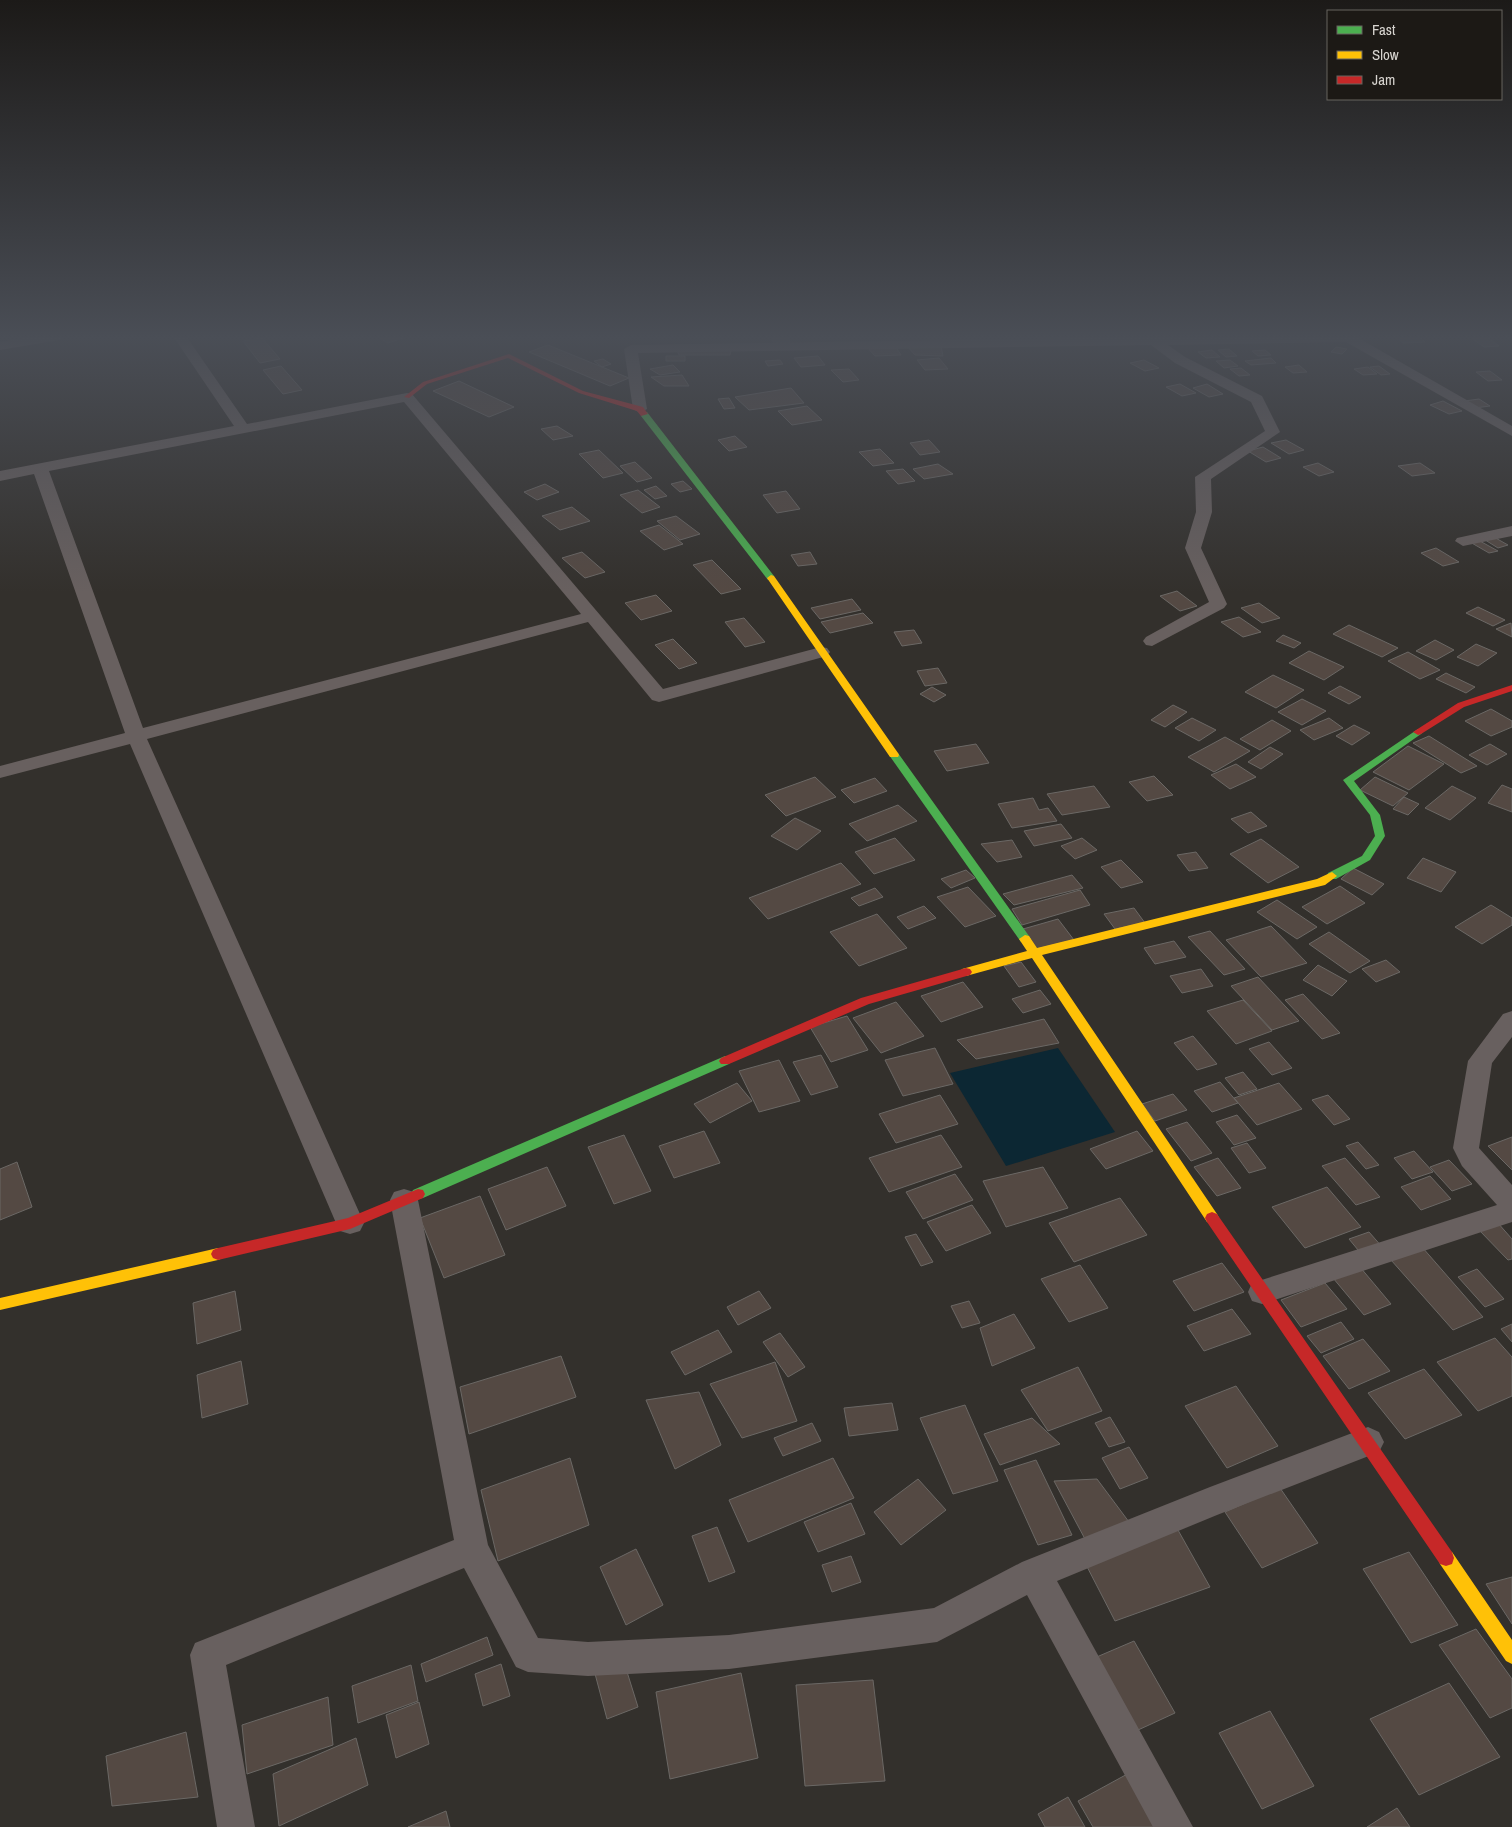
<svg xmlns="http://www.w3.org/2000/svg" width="1512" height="1827" viewBox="0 0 1512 1827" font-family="'Archivo Narrow',sans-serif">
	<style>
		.water { fill: #0c2733 }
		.building { fill: #544943; stroke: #6b6865 }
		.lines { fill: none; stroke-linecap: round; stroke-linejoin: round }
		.street { fill: #68605f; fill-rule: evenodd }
		.fast { fill: #4caf50; fill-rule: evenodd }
		.slow { fill: #ffc107; fill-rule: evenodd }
		.jam { fill: #c62828; fill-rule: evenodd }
	</style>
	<rect width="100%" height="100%" fill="#33302c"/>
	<path class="water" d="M1058 1048 1115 1132 1006 1166 950 1073Z"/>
	<path class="building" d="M376 336H409L388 343Z
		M1397 336H1419L1425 342 1403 343Z
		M1486 336 1499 346 1484 347 1470 337Z
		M772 337H788L790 342H773Z
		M262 338 280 359 260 363 243 341Z
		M548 345 629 378 610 386 529 352Z
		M675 345 732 346 730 355H679Z
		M906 345 941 346 943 356 915 355Z
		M866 346 896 347 901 355 875 356Z
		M1336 347 1347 349 1342 354 1331 352Z
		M1229 349 1237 356 1226 357 1218 350Z
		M1212 350 1220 357 1206 358 1198 352Z
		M1265 350 1271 355 1258 356 1252 351Z
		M666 356H685V361H666Z
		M818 356 825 365 801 367 794 358Z
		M939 358 948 369 925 370 917 360Z
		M1271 358 1276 363 1251 365 1245 361Z
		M603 359 611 364 602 367 594 361Z
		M780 360 783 364 768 366 765 361Z
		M1144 360 1159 368 1145 371 1130 363Z
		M1230 360 1238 366 1224 368 1216 361Z
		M673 365 680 372 660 375 650 369Z
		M1299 365 1307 372 1293 373 1285 367Z
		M281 366 302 390 283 394 263 370Z
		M1379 366 1390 374 1381 375 1370 367Z
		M1368 367 1377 374 1363 375 1354 369Z
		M1241 368 1250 375 1239 376 1230 369Z
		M849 369 859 380 843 382 831 370Z
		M1490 371 1502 380 1488 381 1476 372Z
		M682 375 689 386H664L651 377Z
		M459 381 514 407 489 417 433 391Z
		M1180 384 1196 393 1182 396 1166 387Z
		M1207 384 1223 394 1209 397 1193 388Z
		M791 388 804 403 749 410 735 397Z
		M729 398 735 408 724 409 718 399Z
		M1479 399 1490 406 1467 409 1457 402Z
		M1443 401 1462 411 1449 414 1430 405Z
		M807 406 822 420 792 425 778 411Z
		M557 426 573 436 553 440 541 429Z
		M735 436 747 447 729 451 718 440Z
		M929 440 940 452 920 455 910 443Z
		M1286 440 1304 450 1289 454 1271 443Z
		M1263 447 1281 458 1266 462 1248 451Z
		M880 449 894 463 873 466 859 452Z
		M599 450 623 473 603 478 579 454Z
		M635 462 652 478 637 482 620 466Z
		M1318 463 1334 472 1319 476 1303 467Z
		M1420 463 1435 473 1412 476 1398 466Z
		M938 464 953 474 924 479 913 469Z
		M903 469 915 481 898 484 886 471Z
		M683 481 692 489 680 492 671 484Z
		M545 484 559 492 537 500 524 492Z
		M656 486 667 496 655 499 644 490Z
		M638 490 660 507 642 513 620 495Z
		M786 491 800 509 777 513 763 495Z
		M572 507 590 521 560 530 542 516Z
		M676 516 700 534 680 540 657 521Z
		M659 525 683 544 664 550 640 531Z
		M1492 536 1508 545 1498 548 1482 538Z
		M1478 540 1498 551 1489 553 1470 542Z
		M1436 548 1459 562 1443 566 1421 553Z
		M582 552 605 572 585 578 562 558Z
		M810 552 817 564 798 566 791 555Z
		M712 560 741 589 721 594 693 565Z
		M1177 591 1197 606 1180 611 1160 596Z
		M656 595 672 611 641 620 625 603Z
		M852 599 861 610 820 619 811 608Z
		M1259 603 1280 618 1262 623 1241 608Z
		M1478 607 1505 620 1493 626 1466 613Z
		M863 613 873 623 830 633 821 622Z
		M1239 617 1261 632 1243 637 1221 622Z
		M744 618 765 642 745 647 725 622Z
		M1511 623 1512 637 1496 629Z
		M1349 625 1398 648 1382 657 1333 634Z
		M914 630 922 643 902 646 894 632Z
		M1283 635 1301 643 1294 648 1276 641Z
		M673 639 697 663 679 669 655 645Z
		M1435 640 1454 650 1436 660 1416 651Z
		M1476 644 1497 653 1478 666 1457 657Z
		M1309 651 1344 667 1324 680 1289 663Z
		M1408 652 1440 670 1420 679 1388 661Z
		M938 668 947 683 925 686 917 671Z
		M1446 673 1475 687 1466 693 1436 679Z
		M1273 675 1304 690 1276 708 1245 692Z
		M1340 686 1361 697 1349 704 1328 693Z
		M932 687 946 695 934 702 920 694Z
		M1302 699 1326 711 1302 725 1278 712Z
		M1173 705 1187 712 1165 727 1151 720Z
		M1491 709 1512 721V727L1491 736 1465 721Z
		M1192 718 1216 730 1199 741 1175 728Z
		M1329 718 1343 728 1314 740 1300 730Z
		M1272 720 1291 731 1260 750 1240 739Z
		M1354 725 1370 733 1352 745 1336 736Z
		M1429 736 1477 766 1461 773 1413 743Z
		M1225 737 1250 751 1214 772 1188 757Z
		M976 744 989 763 947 771 934 751Z
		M1490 744 1507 754 1487 765 1469 755Z
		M1408 746 1444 764 1409 790 1373 772Z
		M1270 747 1283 754 1261 769 1248 762Z
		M1236 764 1256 777 1230 789 1211 775Z
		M1154 776 1173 795 1147 801 1129 782Z
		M815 777 836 797 786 816 765 795Z
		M1375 777 1408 793 1393 806 1360 790Z
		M875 778 887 791 854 803 841 790Z
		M1502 785 1512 789V812L1488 803Z
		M1094 786 1110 807 1062 815 1047 794Z
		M1452 786 1476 798 1450 820 1425 808Z
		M1404 797 1419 804 1408 815 1393 809Z
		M1033 798 1039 810 1048 808 1057 821 1012 828 998 804Z
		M898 805 917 821 867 841 849 824Z
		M1251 812 1267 826 1248 833 1231 819Z
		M795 818 821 831 797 850 771 836Z
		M1061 824 1072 838 1034 846 1024 831Z
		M895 838 915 860 874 874 855 852Z
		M1082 838 1097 850 1075 859 1061 846Z
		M1261 839 1299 867 1268 883 1230 854Z
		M1012 840 1022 857 997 862 981 844Z
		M1196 852 1208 868 1189 871 1177 855Z
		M1423 858 1456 872 1441 892 1407 878Z
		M1121 860 1143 882 1121 888 1101 867Z
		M841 863 861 884 768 919 749 898Z
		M1353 868 1384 884 1372 895 1341 879Z
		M966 870 975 878 951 888 941 879Z
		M1072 875 1083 888 1014 905 1003 894Z
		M1340 886 1365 903 1327 924 1302 907Z
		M968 887 996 916 965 927 937 897Z
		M875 888 883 897 859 906 851 898Z
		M1080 890 1090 905 1022 925 1012 909Z
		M1277 900 1317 927 1297 939 1257 912Z
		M1491 905 1512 918V925L1482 944 1455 927Z
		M924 906 936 918 908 929 897 917Z
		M1134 908 1145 923 1115 929 1104 914Z
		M877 914 907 948 859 966 830 932Z
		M1058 919 1074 940 1036 949 1023 929Z
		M1271 926 1307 963 1261 977 1226 940Z
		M1210 931 1245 969 1224 975 1188 937Z
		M1329 932 1370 961 1350 973 1309 944Z
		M1174 941 1186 957 1155 964 1144 948Z
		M1386 960 1400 972 1376 982 1362 969Z
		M1021 962 1036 982 1019 987 1004 966Z
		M1318 965 1347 981 1332 996 1303 980Z
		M1201 969 1213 986 1182 993 1170 976Z
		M1258 977 1299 1021 1272 1030 1231 986Z
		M963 982 983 1007 941 1022 921 996Z
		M1040 990 1051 1004 1023 1013 1012 999Z
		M1303 994 1340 1033 1322 1039 1285 1000Z
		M1243 1000 1272 1031 1236 1044 1207 1011Z
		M896 1002 924 1036 881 1053 853 1018Z
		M847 1016 868 1050 831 1062 810 1027Z
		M1044 1019 1059 1043 976 1059 957 1040Z
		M1193 1036 1217 1064 1197 1070 1174 1043Z
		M1269 1042 1292 1068 1272 1075 1249 1049Z
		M935 1048 953 1084 903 1096 885 1060Z
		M821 1055 838 1087 811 1095 793 1062Z
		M779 1060 800 1101 759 1112 739 1071Z
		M1243 1072 1257 1089 1239 1095 1225 1078Z
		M1220 1082 1238 1103 1212 1112 1194 1091Z
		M737 1083 752 1101 710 1123 694 1104Z
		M1279 1083 1302 1109 1257 1125 1234 1098Z
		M1173 1094 1187 1110 1155 1121 1142 1104Z
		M940 1095 958 1124 896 1143 879 1114Z
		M1328 1095 1350 1119 1334 1125 1312 1100Z
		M1237 1115 1256 1138 1234 1145 1216 1122Z
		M1187 1122 1212 1153 1191 1161 1166 1129Z
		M704 1131 720 1163 674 1178 659 1146Z
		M1137 1131 1153 1151 1106 1169 1090 1149Z
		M624 1135 651 1191 614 1204 588 1147Z
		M941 1135 962 1167 889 1192 869 1158Z
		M1512 1137V1170L1488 1146Z
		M1358 1142 1379 1165 1366 1169 1346 1146Z
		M1247 1143 1266 1168 1249 1173 1231 1148Z
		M1414 1151 1433 1172 1412 1179 1394 1158Z
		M1218 1158 1241 1188 1217 1196 1194 1167Z
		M1345 1158 1380 1197 1356 1205 1322 1166Z
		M1449 1160 1472 1184 1452 1191 1430 1167Z
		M17 1162 32 1207 0 1220V1169Z
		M547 1167 566 1206 506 1230 488 1189Z
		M1043 1167 1068 1208 1006 1227 983 1181Z
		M955 1174 973 1200 923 1219 906 1192Z
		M1430 1176 1451 1199 1421 1210 1401 1187Z
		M1327 1187 1361 1227 1305 1248 1272 1207Z
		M480 1196 505 1255 444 1278 420 1218Z
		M1120 1198 1147 1235 1074 1262 1049 1223Z
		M972 1205 991 1233 946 1251 927 1222Z
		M1497 1222 1512 1239V1259L1508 1260 1479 1230Z
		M1369 1232 1383 1248 1363 1256 1349 1239Z
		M916 1234 933 1262 921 1266 905 1237Z
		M1422 1247 1483 1317 1453 1330 1391 1260Z
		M1222 1263 1244 1292 1194 1311 1173 1281Z
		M1080 1265 1108 1308 1069 1322 1041 1279Z
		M1360 1267 1391 1304 1364 1315 1333 1278Z
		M1477 1269 1504 1299 1485 1307 1458 1277Z
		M1325 1283 1347 1309 1301 1327 1281 1300Z
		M235 1291 241 1330 197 1344 193 1303Z
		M759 1291 771 1308 738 1325 727 1307Z
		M969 1301 980 1323 962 1328 951 1306Z
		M1232 1309 1251 1334 1204 1351 1187 1326Z
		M1014 1314 1035 1348 992 1366 980 1328Z
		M1341 1322 1354 1339 1321 1353 1307 1336Z
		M1512 1324V1342L1501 1329Z
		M718 1330 732 1352 685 1375 671 1352Z
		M780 1333 805 1367 788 1377 763 1342Z
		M1495 1338 1512 1357V1396L1478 1411 1437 1362Z
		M1363 1339 1390 1371 1349 1389 1323 1356Z
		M561 1356 576 1397 469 1434 460 1387Z
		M241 1361 248 1404 202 1418 197 1375Z
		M775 1362 797 1421 742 1438 710 1384Z
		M1078 1367 1102 1411 1048 1431 1021 1390Z
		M1424 1369 1462 1415 1405 1439 1368 1393Z
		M1236 1386 1278 1446 1227 1468 1185 1406Z
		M699 1392 721 1445 675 1469 646 1400Z
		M892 1403 898 1430 849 1436 844 1408Z
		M965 1405 998 1481 953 1494 920 1418Z
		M1110 1417 1125 1442 1109 1447 1095 1423Z
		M1032 1418 1060 1444 1000 1465 984 1434Z
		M812 1423 821 1441 783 1456 774 1438Z
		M1129 1447 1148 1478 1120 1489 1102 1458Z
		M570 1458 589 1525 498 1561 481 1490Z
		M833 1458 854 1498 748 1542 729 1500Z
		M1036 1460 1072 1535 1038 1545 1004 1470Z
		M918 1479 946 1510 901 1545 874 1512Z
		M1097 1479 1132 1526 1085 1539 1054 1481Z
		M1280 1488 1318 1543 1262 1568 1225 1512Z
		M851 1503 865 1534 818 1552 804 1522Z
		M1174 1523 1210 1587 1115 1621 1081 1555Z
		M717 1527 735 1572 709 1582 692 1536Z
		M636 1549 663 1605 626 1625 600 1567Z
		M1409 1552 1458 1625 1411 1643 1363 1569Z
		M851 1556 861 1582 832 1592 822 1565Z
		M1512 1577V1624L1486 1584Z
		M1476 1629 1512 1679V1708L1490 1718 1439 1645Z
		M487 1637 493 1655 426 1682 421 1664Z
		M1134 1641 1175 1713 1125 1736 1085 1662Z
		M623 1659 638 1707 607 1719 594 1670Z
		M501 1664 510 1696 483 1706 475 1674Z
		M411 1665 418 1701 358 1723 352 1686Z
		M741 1673 758 1758 670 1779 656 1692Z
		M873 1680 885 1781 805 1786 796 1685Z
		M1449 1683 1500 1757 1419 1795 1370 1719Z
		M328 1697 333 1745 247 1774 242 1725Z
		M419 1702 429 1744 396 1758 386 1715Z
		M1270 1711 1314 1786 1262 1809 1219 1733Z
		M186 1732 198 1797 112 1806 106 1756Z
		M356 1738 368 1785 279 1826 273 1774Z
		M1131 1772 1164 1827H1093L1078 1801Z
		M1068 1797 1085 1827H1045L1038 1814Z
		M1397 1808 1410 1827H1367Z
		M446 1811 450 1827H408Z"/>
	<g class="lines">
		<path class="street" d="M35 336H65L59 340 0 350V342Z
			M173 336H186L247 424 407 393 412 394 663 689 821 647 827 648 830 652 827 656 659 702 652 700 588 622 147 739 364 1223 360 1231 350 1234 340 1231 336 1223 130 744 0 778V766L125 733 34 474 0 481V471L234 426ZM404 402 581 614 143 728 49 471Z
			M1214 336H1355L1512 426V436L1346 342 1168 345 1185 357 1262 396 1280 432 1211 479 1212 512 1201 548 1227 604 1224 608 1152 646 1146 645 1143 641 1146 637 1209 602 1185 548 1196 512 1195 477 1265 431 1251 402 1175 363 1151 345 638 353 647 409 640 413 633 409 624 349 631 345Z
			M1512 526V536L1463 546 1455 541 1457 538Z
			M1512 1011V1037L1492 1063 1479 1148 1512 1185V1222L1262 1304 1252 1301 1248 1292 1252 1283 1497 1205 1462 1166 1453 1148 1468 1061 1503 1014Z
			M404 1189 414 1192 418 1200 488 1545 538 1638 588 1642 729 1635 934 1608 1022 1562 1210 1487 1368 1427 1379 1432 1384 1442 1379 1452 1217 1515 1057 1581 1193 1827H1153L1027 1595 937 1642 729 1669 588 1676 528 1672 516 1667 464 1568 226 1665 255 1827H217L190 1655 195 1643 454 1540 390 1200 394 1192Z"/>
		<path class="fast" d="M641 412H647L774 576V580H768L641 416Z
			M1418 729 1423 732 1421 734 1354 781 1380 815 1385 836 1370 860 1336 879H1328L1327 876 1328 873 1362 856 1375 836 1370 815 1343 780Z
			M894 752 898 753 1029 936 1031 939 1029 942H1021L889 755Z
			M725 1056 729 1058 731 1061 729 1064 423 1198 418 1199 413 1198 411 1194 413 1190Z"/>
		<path class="slow" d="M771 575 774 576 898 753 899 755 898 757H890L767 578Z
			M1332 872 1337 876 1325 885 1042 955 1217 1214 1219 1218 1217 1222 1212 1224 1207 1222 1032 958 966 976 960 972 962 969 1027 951 1019 939 1025 935 1029 936 1037 948 1317 879Z
			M218 1248 223 1250 225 1254 223 1258 218 1260 0 1310V1298Z
			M1446 1550 1452 1552 1512 1640V1664L1506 1661 1440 1564 1438 1558 1440 1552Z"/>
		<path class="jam" d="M509 354 583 391 643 407 648 414 641 416 637 411 579 393 508 358 427 384 409 398 404 397 423 382Z
			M1512 685V691L1464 707 1421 734 1418 735 1413 732 1458 703Z
			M966 968 970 969 972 972 970 975 869 1004 729 1064H721L719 1061 721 1058 861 998Z
			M418 1189 423 1190 425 1194 423 1198 350 1229 218 1260 213 1258 211 1254 213 1250 218 1248 348 1218Z
			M1212 1212 1217 1214 1452 1552 1454 1558 1452 1564 1446 1566 1440 1564 1207 1222 1205 1218 1207 1214Z"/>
	</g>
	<linearGradient id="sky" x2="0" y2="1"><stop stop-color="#1c1a18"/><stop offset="0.57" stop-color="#4a4e56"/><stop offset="1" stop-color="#4a4e56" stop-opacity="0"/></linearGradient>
	<rect width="1512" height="592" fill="url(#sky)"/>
	<rect x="1327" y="10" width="175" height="90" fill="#1c1915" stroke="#67645f"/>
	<rect x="1337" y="26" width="25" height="8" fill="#4caf50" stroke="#67645f"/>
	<text x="1372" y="35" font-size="15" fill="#d7d4cf">Fast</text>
	<rect x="1337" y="51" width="25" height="8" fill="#ffc107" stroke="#67645f"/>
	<text x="1372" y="60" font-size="15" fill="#d7d4cf">Slow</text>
	<rect x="1337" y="76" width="25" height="8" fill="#c62828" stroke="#67645f"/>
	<text x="1372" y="85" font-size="15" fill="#d7d4cf">Jam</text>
</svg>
